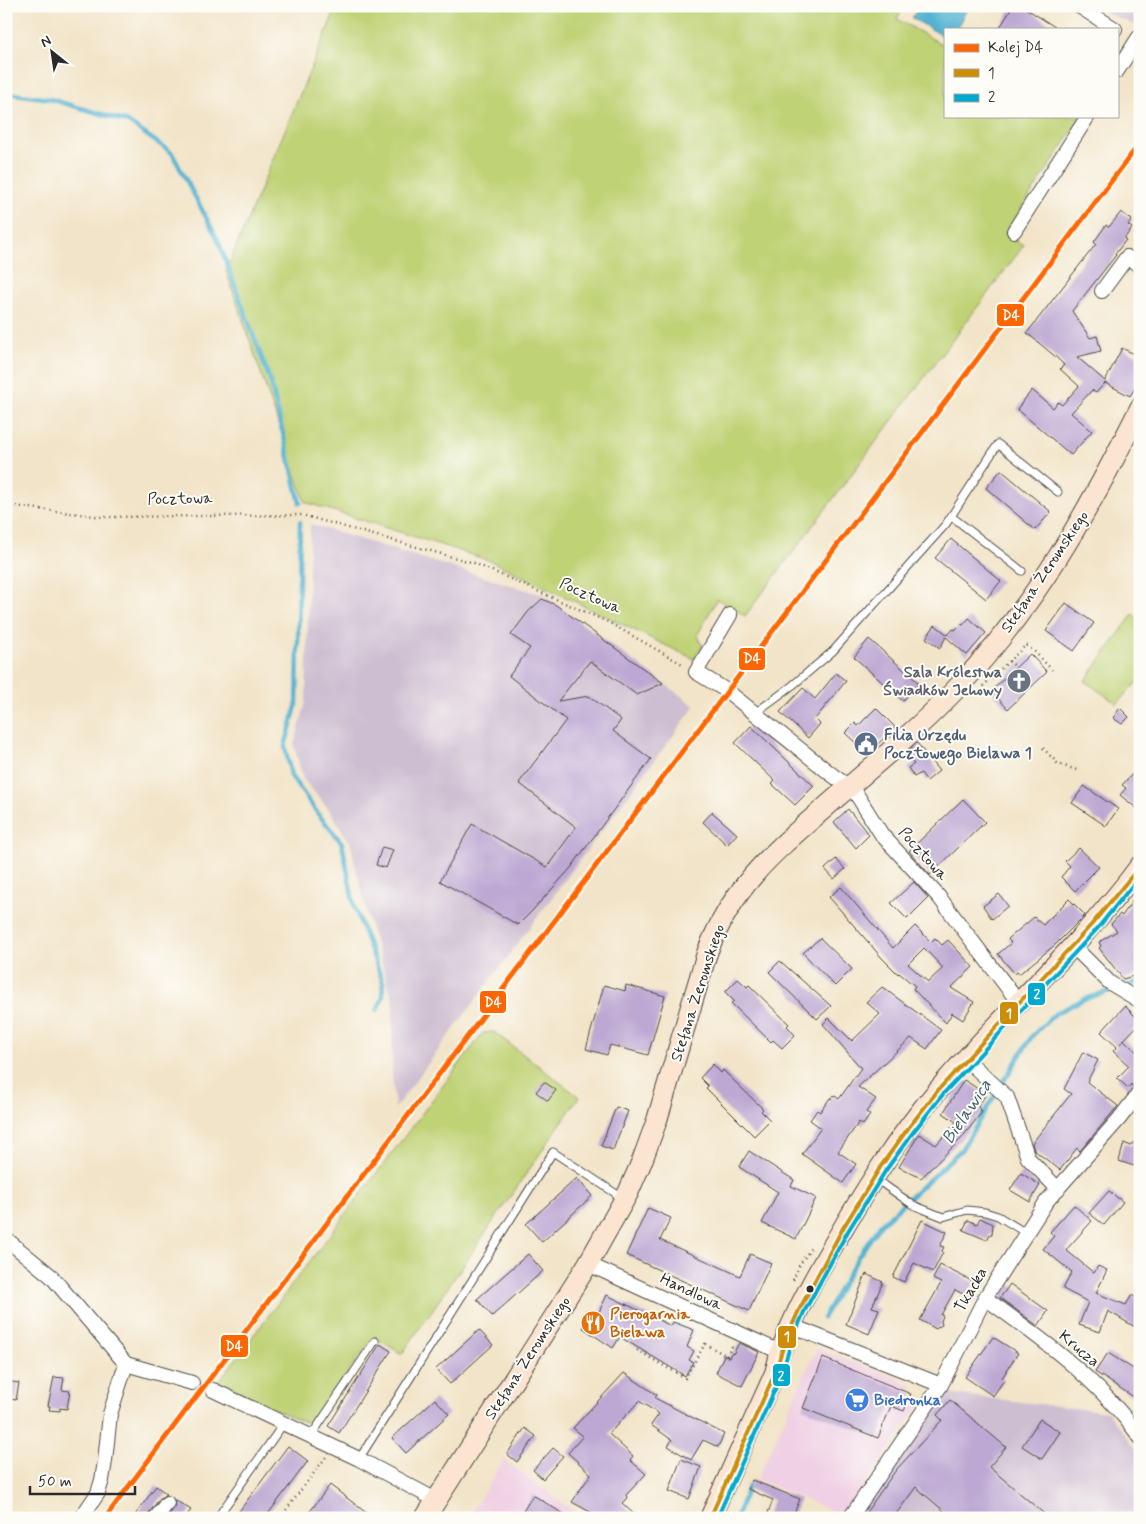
<svg xmlns="http://www.w3.org/2000/svg" width="1146" height="1524" viewBox="0 0 1146 1524" font-family="Mynerve,sans-serif">
	<style>
		.built { fill: #f0d0e4 }
		.industrial { fill: #cebed1 }
		.green { fill: #bfd275; stroke: #757e50 }
		.water { fill: #53b3d2; stroke: #3f6f7e }
		.lines { fill: none; stroke-linecap: round; stroke-linejoin: round }
		.stream { stroke: #53b3d2; stroke-width: 4.5 }
		.building { fill: #bda8d3; fill-rule: evenodd }
		.lane-casing { stroke: #494743; stroke-width: 9 }
		.street-casing { stroke: #494743; stroke-width: 16 }
		.secondary-casing { stroke: #494743; stroke-width: 22 }
		.path { stroke: #494743; stroke-width: 2.5; stroke-dasharray: 1 4; stroke-linecap: butt }
		.lane { stroke: #fff; stroke-width: 7 }
		.street { stroke: #fff; stroke-width: 14 }
		.secondary { stroke: #fce5d0; stroke-width: 20 }
		.bus-1-casing { stroke: #fdfcf7; stroke-width: 8 }
		.bus-2-casing { stroke: #fdfcf7; stroke-width: 8 }
		.bus-1 { stroke: #ce8d09; stroke-width: 4 }
		.bus-2 { stroke: #00a9ce; stroke-width: 4 }
		.rail-1-casing { stroke: #fdfcf7; stroke-width: 9 }
		.rail-1 { stroke: #f60; stroke-width: 5 }
		.bus-dot { fill: #2b2b2b; stroke: #fdfcf7; stroke-width: 2 }
		.labels { text-anchor: middle; dominant-baseline: central; stroke-width: 4; stroke-linejoin: round; paint-order: stroke }
		.street-label { font-size: 16px; fill: #2b2b2b; stroke: #fdfcf7 }
		.worship-label { font-size: 16px; font-weight: bold; fill: #5b616d; stroke: #fdfcf7; text-anchor: end }
		.service-label { font-size: 16px; font-weight: bold; fill: #4e5e75; stroke: #fdfcf7; text-anchor: start }
		.food-label { font-size: 16px; font-weight: bold; fill: #c56008; stroke: #fdfcf7; text-anchor: start }
		.shop-label { font-size: 16px; font-weight: bold; fill: #366cbe; stroke: #fdfcf7; text-anchor: start }
		.water-label { font-size: 18px; font-style: italic; fill: #3b616e; stroke: #fdfcf7 }
		.line-badge { stroke: #fdfcf7; stroke-width: 2 }
		.badge-label { font-size: 14px; text-anchor: middle; font-weight: bold; fill: #fff }
	</style>
	<rect width="100%" height="100%" fill="#fdfcf7"/>
	<filter id="ink" filterUnits="userSpaceOnUse"><feTurbulence type="fractalNoise" baseFrequency=".02" numOctaves="2"/><feDisplacementMap in="SourceGraphic" scale="10" xChannelSelector="R" yChannelSelector="G"/><feConvolveMatrix kernelMatrix="1 2 1 2 8 2 1 2 1" color-interpolation-filters="sRGB"/></filter>
	<filter id="wash" filterUnits="userSpaceOnUse"><feTurbulence type="fractalNoise" baseFrequency=".0096" numOctaves="4" result="noise"/><feDisplacementMap in="SourceGraphic" scale="20" xChannelSelector="R" yChannelSelector="G"/><feGaussianBlur stdDeviation="1.12" result="paint"/><feColorMatrix in="noise" values="0 0 0 0 0 0 0 0 0 0 0 0 0 0 0 0 0 1.4 0 .05"/><feComposite in="paint" operator="in"/></filter>
	<g filter="url(#wash)">
		<rect width="100%" height="100%" fill="#f2e4c8"/>
		<path class="built" d="M817 1348 913 1385 910 1389 920 1404 844 1516 757 1479Z
			M504 1460 580 1516 579 1518H468Z"/>
		<path class="industrial" d="M1094 6H1140V27L1115 17Z
			M310 524 543 595 695 706 395 1108 392 1075 393 1000 368 918 350 842 328 808 303 779 294 746 306 702Z
			M936 1392 1108 1412 1140 1454V1518H850Z"/>
		<path class="green" d="M337 6H904L897 19 945 46V116H1082L1005 234 1024 245 745 616 717 599 698 634 700 642 703 645 694 659 491 561 305 502 226 271Z
			M1133 614 1140 621V679L1117 704 1085 681Z
			M494 1032 579 1097 402 1354 374 1337 310 1424 216 1385 483 1033Z"/>
		<path class="water" d="M919 6H969L956 29H945V37L912 18Z"/>
		<g class="lines">
			<path class="stream" d="M6 93 50 99 128 122 172 153 218 240 270 380 300 503
				M300 522 297 703 285 746 291 776 318 814 342 843 354 906 383 982V997L377 1010
				M1123 987 1140 981
				M823 1318 858 1257 880 1225 961 1150 1032 1036 1056 1013 1084 999 1116 989
				M736 1518 748 1487"/>
		</g>
		<g id="blocks">
			<path class="building" d="M1013 6H1022L1058 29H999Z
				M1121 212 1132 220 1128 225 1132 228 1124 239 1126 240 1115 254 1116 255 1072 311 1090 338 1097 336 1101 351 1077 357 1105 381 1122 348 1140 357V380L1130 396 1105 383 1096 393 1092 390 1071 413 1092 431 1071 455 1017 409 1032 390 1053 408 1058 402 1062 405 1079 386 1060 369 1064 365 1057 358 1027 333 1096 244 1094 242 1106 225 1109 227Z
				M1001 470 1051 512 1035 530 986 488Z
				M951 539 1001 581 986 599 935 558Z
				M542 599 556 605 663 683 637 695 590 661 558 701 589 696 621 720 613 731 651 759 570 869 532 911 518 925 440 881 472 824 547 867 576 827 519 783 566 720 509 676 530 648 511 635 528 612Z
				M1066 603 1094 623 1074 651 1046 631Z
				M969 618 986 633 967 655 946 637 940 648 926 638 935 625 948 635 953 629 955 630 961 624 963 625Z
				M869 639 919 683 903 701 854 657Z
				M1030 654 1047 672 1008 709 991 691Z
				M836 673 846 681 815 719 820 724 808 738 780 712 803 688 815 699Z
				M876 708 895 727 868 754 845 733 855 723 858 726Z
				M1120 708 1129 717 1122 724 1113 718Z
				M751 726 814 786 795 805 772 784 775 781 735 743Z
				M917 743 939 771 927 781 921 773 914 777 908 768 914 764 905 754Z
				M1140 766V811L1120 795 1126 788 1122 785Z
				M1084 786 1118 809 1106 826 1072 803Z
				M963 799 985 822 930 875 909 851Z
				M848 809 869 835 856 848 834 822Z
				M712 812 737 834 727 845 703 822Z
				M382 847 393 850 386 868 376 865Z
				M1079 848 1099 867 1075 891 1061 877 1070 866 1065 861Z
				M836 859 845 869 834 879 825 869Z
				M914 882 928 898 907 919 891 903Z
				M841 887 893 948 915 926 931 942 935 938 942 945 948 940 973 967 951 988 974 1002 963 1020 952 1013 946 1023 913 989 915 986 899 973 898 974 882 958 829 897ZM924 948 943 968 928 982 908 964Z
				M1140 890V974L1123 979 1099 948 1101 946 1099 942 1117 931 1111 924 1120 914 1122 916Z
				M999 894 1008 906 992 919 983 906Z
				M1069 899 1085 915 1055 945 1019 974 1017 972 1015 974 998 954 1011 943 1008 939 1034 917 1043 925Z
				M820 938 852 969 835 986 803 953Z
				M780 961 831 1006 817 1019 769 972Z
				M738 979 747 987 749 985 789 1024 787 1026 795 1035 782 1048 773 1040 771 1042 731 1003 734 1001 725 992Z
				M604 985 625 991 626 985 665 996 648 1055 610 1045 607 1055 586 1049Z
				M882 987 941 1030 927 1049 911 1038 858 1087 876 1099 866 1112 870 1115 863 1125 859 1122 838 1152 856 1164 843 1183 802 1154 821 1128 810 1120 817 1110 820 1112 830 1098 831 1099 834 1095 839 1099 861 1068 823 1024 829 1018 852 1041 880 1014 866 1002Z
				M1125 1006 1140 1021V1023L1120 1044 1124 1040 1140 1055V1078L1136 1085 1133 1087 1131 1084 1128 1088 1117 1078 1129 1066 1113 1051 1117 1047 1101 1032Z
				M1083 1052 1098 1060 1087 1082 1118 1106 1080 1151 1077 1148 1060 1170 1034 1150 1032 1143 1071 1094 1064 1089Z
				M713 1064 721 1073 723 1070 763 1109 761 1111 770 1120 754 1136 706 1088 708 1086 700 1078Z
				M964 1080 986 1094 979 1105 978 1107 982 1112 961 1139 921 1178 899 1167 919 1134 936 1145 956 1122 943 1113Z
				M544 1082 556 1090 548 1101 536 1092Z
				M616 1107 628 1111 613 1150 601 1146Z
				M1140 1136V1168L1119 1161 1124 1143 1131 1146Z
				M749 1151 794 1180 791 1186 816 1198 796 1239 762 1223 778 1192 739 1167Z
				M1021 1173 1040 1185 1030 1202 1010 1190Z
				M577 1178 592 1196 542 1242 526 1224Z
				M1109 1191 1123 1202 1104 1225 1089 1213Z
				M1074 1205 1092 1221 1066 1250 1094 1273 1098 1266 1107 1270 1096 1293 1126 1305 1132 1295 1140 1301V1330L1108 1311 1100 1332 1079 1325 1088 1302 1063 1289 1072 1272 1043 1249 1054 1236 1050 1232Z
				M648 1208 671 1218 660 1240 740 1276 750 1254 771 1263 749 1311 626 1255Z
				M980 1218 993 1224 992 1234H990L987 1240 963 1230 968 1220 977 1224Z
				M922 1220 947 1232 940 1246 944 1247 942 1251 943 1252 933 1272 914 1263 904 1282 893 1277Z
				M528 1254 543 1271 492 1316 477 1299Z
				M940 1265 974 1282 967 1296 955 1290 941 1315 943 1316 941 1321 942 1325 938 1327 936 1329 920 1320 941 1283 933 1279Z
				M866 1274 883 1282 872 1307 879 1309 869 1334 846 1324Z
				M1010 1284 1048 1311 1038 1326 1000 1298Z
				M607 1295 671 1326 673 1322 694 1330 687 1347 694 1351 689 1360 693 1362 685 1376 620 1337 613 1348 583 1328 593 1311 598 1314Z
				M479 1330 493 1345 450 1384 436 1369Z
				M993 1337 1018 1353 1002 1378 1004 1380 993 1396 965 1377Z
				M739 1343 759 1352 742 1386 716 1373 724 1355 729 1358 731 1353 733 1354Z
				M380 1344 391 1351 339 1433 328 1426Z
				M1108 1353 1140 1373V1401L1095 1372Z
				M823 1358 911 1394 904 1411 891 1406 878 1438 803 1408Z
				M624 1373 657 1395 655 1398 724 1434 718 1447 703 1440 691 1460 668 1446 672 1440 651 1425 659 1414 639 1401 609 1434 633 1456 630 1460 646 1474 626 1495 627 1498 622 1503 638 1518H589L592 1513 572 1502 591 1474 568 1453 583 1436 573 1428Z
				M54 1377 64 1378 62 1390 70 1391 67 1409 60 1408V1411L49 1410 50 1406H48Z
				M6 1381 19 1383 16 1400 6 1398Z
				M435 1399 449 1414 406 1453 392 1438Z
				M950 1400 1006 1447 989 1467 1049 1518H952L916 1487 893 1518H862L896 1470 942 1420 937 1415Z
				M1040 1419 1060 1432 1042 1459 1022 1446Z
				M525 1428 536 1436 517 1462 507 1454Z
				M288 1446 308 1461 265 1518H234Z
				M553 1448 563 1456 543 1479 533 1470Z
				M681 1459 701 1467 689 1499 669 1491Z
				M752 1480 800 1499 792 1518H766L773 1500 748 1489Z
				M330 1485 373 1518H305Z
				M156 1486 167 1494 160 1498 149 1513 147 1518H133Z
				M533 1495 570 1518H519Z
				M175 1500 191 1510 185 1518H167L174 1508Z"/>
		</g>
	</g>
	<g filter="url(#ink)">
		<use href="#blocks" fill-opacity="0" stroke="#494743" stroke-width="1"/>
		<g class="lines">
			<defs>
				<path id="lane" d="M951 516 1022 571
					M755 713 793 685 833 651 946 524 998 444 1058 492
					M876 1179 913 1205 943 1217 967 1210 985 1212 998 1216 1026 1233
					M311 1436 375 1341
					M359 1459 553 1152 624 1199
					M217 1518 284 1423"/>
				<path id="street" d="M1079 6 1115 29
					M1117 71 1139 37
					M1014 231 1088 116
					M1102 291 1127 257 1140 266
					M730 615 696 672 727 691 831 774 849 787 857 795 882 835 939 897 1019 1003
					M1073 946 1110 983 1140 1001
					M966 1059 1007 1097 1028 1158 1058 1189
					M6 1239 51 1276 126 1364 110 1414 105 1461 102 1480 98 1493 81 1518
					M588 1264 780 1352
					M985 1298C1041 1338 1099 1380 1140 1437
					M792 1326 941 1385
					M126 1364 192 1383
					M213 1390 359 1459 436 1500
					M156 1518 167 1503
					M850 1518 941 1385 985 1298 1046 1202 1119 1119 1140 1092"/>
				<path id="secondary" d="M425 1518 588 1264 628 1193 642 1161 657 1120 707 953C735 880 779 848 836 798 878 762 921 726 959 686 1037 604 1090 508 1140 408
					M710 1518 775 1373C785 1330 809 1288 831 1249 863 1193 897 1138 939 1089 1004 1013 1080 947 1140 866"/>
			</defs>
			<use href="#lane" class="lane-casing"/>
			<use href="#street" class="street-casing"/>
			<use href="#secondary" class="secondary-casing"/>
			<path class="path" d="M6 505 103 517 302 515 474 563 608 622 684 665
				M1009 661 1016 667
				M983 686 1026 645 1035 652 1052 670
				M1043 748 1058 764 1077 770
				M793 1280 800 1264 811 1248
				M637 1350 685 1378 705 1344 727 1356 732 1346
				M280 1518 326 1457"/>
			<use href="#lane" class="lane"/>
			<use href="#street" class="street"/>
			<use href="#secondary" class="secondary"/>
			<defs>
				<path id="bus-1" d="M710 1518 775 1373 785 1341 799 1310 843 1228 881 1166 909 1127 939 1089 1092 924 1140 866"/>
				<path id="bus-2" d="M717 1518 781 1376 791 1343 804 1312 848 1231 886 1170 914 1131 944 1093 1097 929 1140 876"/>
			</defs>
			<use href="#bus-1" class="bus-1-casing"/>
			<use href="#bus-2" class="bus-2-casing"/>
			<use href="#bus-1" class="bus-1"/>
			<use href="#bus-2" class="bus-2"/>
			<defs>
				<path id="rail-1" d="M105 1518 1140 143"/>
			</defs>
			<use href="#rail-1" class="rail-1-casing"/>
			<use href="#rail-1" class="rail-1"/>
		</g>
	</g>
	<defs>
		<symbol id="church-disc" viewBox="-11 -11 22 22"><circle r="9.5" fill="#6b7280" stroke="#fdfcf7"/><path d="M-1.2-6h2.4v3.5h3.3v2.4h-3.3V6h-2.4V-.1h-3.3v-2.4h3.3Z" fill="#fff"/></symbol>
		<symbol id="civic-disc" viewBox="-11 -11 22 22"><circle r="9.5" fill="#5c6f8a" stroke="#fdfcf7"/><path d="M-.6-6.5H3V-4.5H.6V-3L4-1V1h2V6H-6V1h2V-1L-.6-3ZM-1.2 2.5V6h2.4V2.5Z" fill="#fff"/></symbol>
		<symbol id="restaurant-disc" viewBox="-11 -11 22 22"><circle r="9.5" fill="#e8710a" stroke="#fdfcf7"/><path d="M-5-6h1v4h1v-4h1v4h1v-4h1v5L-1.5 .5V6h-2V.5L-5-1ZM5-6V6H3V1.5H1.5Q1.5-4 5-6Z" fill="#fff"/></symbol>
		<symbol id="supermarket-disc" viewBox="-11 -11 22 22"><circle r="9.5" fill="#3f7fe0" stroke="#fdfcf7"/><path d="M-6-5.5h2.5l.6 2H6L4.5 2H-2.5L-4.4-4H-6ZM-1.5 3.2a1.3 1.3 0 1 0 .1 0ZM3 3.2a1.3 1.3 0 1 0 .1 0Z" fill="#fff"/></symbol>
	</defs>
	<g fill-rule="evenodd">
		<use href="#church-disc" x="1005" y="667" width="28" height="28"/>
		<use href="#civic-disc" x="852" y="730" width="28" height="28"/>
		<use href="#restaurant-disc" x="579" y="1309" width="28" height="28"/>
		<use href="#supermarket-disc" x="843" y="1386" width="28" height="28"/>
	</g>
	<circle class="bus-dot" cx="810" cy="1289" r="4.5"/>
	<g class="labels">
		<g class="street-label">
			<text transform="translate(180 499) rotate(-1)">Pocztowa</text>
			<text transform="translate(1045 572) rotate(-56)">Stefana Żeromskiego</text>
			<text transform="translate(590 596) rotate(24)">Pocztowa</text>
			<text transform="translate(923 854) rotate(48)">Pocztowa</text>
			<text transform="translate(698 993) rotate(-72)">Stefana Żeromskiego</text>
			<text transform="translate(971 1290) rotate(-60)">Tkacka</text>
			<text transform="translate(691 1292) rotate(25)">Handlowa</text>
			<text transform="translate(1079 1349) rotate(40)">Krucza</text>
			<text transform="translate(528 1358) rotate(-57)">Stefana Żeromskiego</text>
		</g>
		<g class="worship-label">
			<text x="1002" y="672">Sala Królestwa<tspan x="1002" dy="18">Świadków Jehowy</tspan></text>
		</g>
		<g class="service-label">
			<text x="884" y="735">Filia Urzędu<tspan x="884" dy="18">Pocztowego Bielawa 1</tspan></text>
		</g>
		<g class="food-label">
			<text x="610" y="1314">Pierogarnia<tspan x="610" dy="18">Bielawa</tspan></text>
		</g>
		<g class="shop-label">
			<text x="874" y="1400">Biedronka</text>
		</g>
		<g class="water-label">
			<text transform="translate(967 1112) rotate(-56)">Bielawica</text>
		</g>
	</g>
	<g class="line-badge">
		<rect x="996" y="303" width="29" height="24" rx="5" fill="#f60"/>
		<rect x="738" y="647" width="28" height="24" rx="5" fill="#f60"/>
		<rect x="1027" y="982" width="19" height="24" rx="5" fill="#00a9ce"/>
		<rect x="479" y="990" width="28" height="24" rx="5" fill="#f60"/>
		<rect x="999" y="1001" width="20" height="24" rx="5" fill="#ce8d09"/>
		<rect x="777" y="1325" width="20" height="24" rx="5" fill="#ce8d09"/>
		<rect x="220" y="1334" width="29" height="24" rx="5" fill="#f60"/>
		<rect x="772" y="1363" width="19" height="24" rx="5" fill="#00a9ce"/>
	</g>
	<g class="badge-label">
		<text x="1011" y="320">D4</text>
		<text x="752" y="663">D4</text>
		<text x="1037" y="998">2</text>
		<text x="493" y="1007">D4</text>
		<text x="1009" y="1018">1</text>
		<text x="787" y="1341">1</text>
		<text x="234" y="1351">D4</text>
		<text x="781" y="1380">2</text>
	</g>
	<rect width="1146" height="1524" fill="none" stroke="#fdfcf7" stroke-width="25"/>
	<rect x="944" y="28" width="175" height="90" fill="#fdfcf7" stroke="#a9a8a5"/>
	<rect x="954" y="44" width="25" height="8" fill="#ff6600" stroke="#a9a8a5"/>
	<text x="988" y="52" font-size="15" fill="#2b2b2b">Kolej D4</text>
	<rect x="954" y="69" width="25" height="8" fill="#ce8d09" stroke="#a9a8a5"/>
	<text x="988" y="78" font-size="15" fill="#2b2b2b">1</text>
	<rect x="954" y="94" width="25" height="8" fill="#00a9ce" stroke="#a9a8a5"/>
	<text x="988" y="102" font-size="15" fill="#2b2b2b">2</text>
	<g transform="translate(52 52) rotate(330)" stroke="#fdfcf7" stroke-width="4" paint-order="stroke">
	<path d="M0-4L9 19L0 12L-9 19Z" fill="#2b2b2b"/>
	<text y="-8" font-size="14" font-weight="bold" text-anchor="middle" fill="#2b2b2b">N</text>
	</g>
	<path d="M30 1486v8h105v-8" fill="none" stroke="#2b2b2b" stroke-width="2.5"/>
	<text x="38" y="1486" font-size="15" fill="#2b2b2b" stroke="#fdfcf7" stroke-width="4" paint-order="stroke">50 m</text>
</svg>
